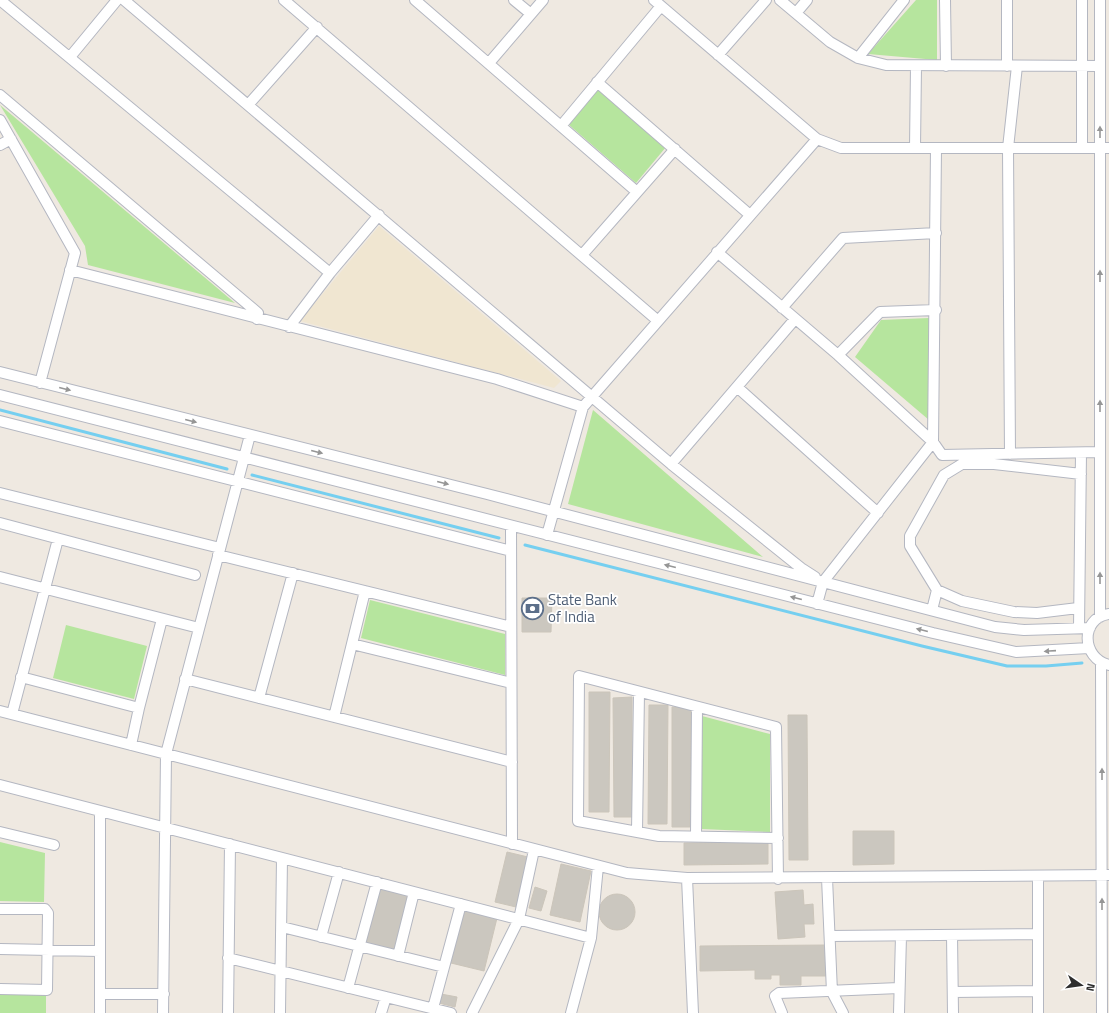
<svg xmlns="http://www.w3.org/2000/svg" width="1109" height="1013" viewBox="0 0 1109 1013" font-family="'Titillium Web',sans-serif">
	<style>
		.education { fill: #f0e6d1 }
		.green { fill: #b6e59e }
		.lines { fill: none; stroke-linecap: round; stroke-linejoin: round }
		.stream { stroke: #75cff0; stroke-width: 3 }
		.building { fill: #cbc7bf; stroke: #cbc5ba }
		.minor-casing { stroke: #b4b7c1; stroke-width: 12 }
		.minor { stroke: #fff; stroke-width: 10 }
		.oneway { fill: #969696 }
		.labels { text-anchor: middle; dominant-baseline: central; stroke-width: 3.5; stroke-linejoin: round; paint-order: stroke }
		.service-label { font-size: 15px; fill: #4e5e75; stroke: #fff; text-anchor: start }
	</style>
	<rect width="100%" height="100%" fill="#efe9e1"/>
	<path class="education" d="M379 226 561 381 554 388 300 321Z"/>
	<path class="green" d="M916 0H937V60L868 54Z
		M599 88 666 147 636 183 568 124Z
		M0 105 235 303 88 265 85 246Z
		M929 318V420L855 357 881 320Z
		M593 410 763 557 568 504Z
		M370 600 505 634V675L361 638Z
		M66 625 147 646 134 699 53 678Z
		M702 716 770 734V832L702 829Z
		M0 842 45 853 44 902 0 901Z
		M0 993 46 995V1013H0Z"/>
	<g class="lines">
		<path class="stream" d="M0 410 227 469
			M252 475 499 538
			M525 545 922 646 1007 666H1046L1082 663"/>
	</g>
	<path class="building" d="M522 598H552L551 632H522Z
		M589 692H610L609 812H589Z
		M632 697V817H614L613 698Z
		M649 705H668L667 824H648Z
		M672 707H691L690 827H672Z
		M788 715H807L808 860H789Z
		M853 831H894V864L853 865Z
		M768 842V864L684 865V843Z
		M507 852 528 857 516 907 495 902Z
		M561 864 591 871 580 922 550 915Z
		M380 887 411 895 397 952 366 944Z
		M535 887 547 891 541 911 529 908Z
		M803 890 804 905 813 904 814 924H804L805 937 778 939 775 892Z
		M599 912a18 18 0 1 1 36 0a18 18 0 1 1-36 0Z
		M464 909 497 918 484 971 451 963Z
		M826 945V976H801V985H780V975H771V979H755V970L700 971V946Z
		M441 994 457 997 455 1007 439 1003Z"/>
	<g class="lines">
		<defs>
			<path id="minor" d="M0 0 330 273
				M124 0 671 464 801 568 815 577
				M284 0 657 320
				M415 0 637 192
				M514 0 531 14
				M654 0 817 139 841 148H1109
				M780 0 830 42 858 58 886 65 1100 66
				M945 0 946 66
				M1007 0V66
				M796 13 807 0
				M718 55 766 0
				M70 57 117 0
				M858 58 904 0
				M489 63 543 0
				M597 82 750 215
				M0 95 258 313 257 319
				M248 105 317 27
				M0 120 75 253 40 383
				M561 126 661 6
				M0 145 11 139
				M915 148 916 66
				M1082 148V0
				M717 252 838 355 933 442 942 455 1100 452
				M582 255 675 149
				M70 270 497 379 583 407
				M782 308 843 238 936 233
				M289 327 330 273 379 215
				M838 355 880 312 936 310
				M0 372 487 494 995 627 1024 630 1090 628
				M737 387 878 513
				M0 395 933 633 1016 652 1089 648
				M0 421 511 551
				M1010 454 1008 148 1017 66
				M671 464 795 319
				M0 493 220 548
				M0 523 195 575
				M511 526 512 844
				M547 535 583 407 817 139
				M218 555 511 627
				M0 577 199 628
				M817 604 823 582 933 442 936 148
				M1078 608 1037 613 1014 612 962 601 937 590 910 546V536L944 475 962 464H994L1081 474
				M932 610 937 590
				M1109 614C1080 618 1081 658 1109 665
				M1100 617V0
				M1079 628 1081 453
				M352 644 511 683
				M1101 663 1102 1013
				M21 677 139 708 162 619
				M185 679 512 762
				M259 698 293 573
				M0 711 627 873 687 878 1109 875
				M12 714 58 539
				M334 717 365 591
				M131 745 139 708
				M0 785 591 938
				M0 832 54 845
				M637 832 639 692
				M696 837 697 707
				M778 838 659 836 578 821 579 676 776 727 778 879
				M687 878 693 1013
				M827 878 832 992 843 1013
				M0 909H45L48 913 47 990 0 989
				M282 927 444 967
				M952 935 953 1013
				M830 936 1037 934
				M321 937 339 872
				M0 949 100 951
				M398 956 414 892
				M228 958 451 1013
				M348 988 377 882
				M953 992 1037 991
				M100 994H164
				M433 1008 461 904
				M100 1013V811
				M163 1013 166 754 250 435
				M228 1013 230 844
				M280 1013 282 858
				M381 1013 386 997
				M472 1013 519 919 534 850
				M571 1013 591 938 598 866
				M782 1013 775 996 779 993 899 988
				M899 1013 901 936
				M1038 1013V876"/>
		</defs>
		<use href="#minor" class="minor-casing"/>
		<use href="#minor" class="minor"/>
	</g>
	<defs><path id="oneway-solid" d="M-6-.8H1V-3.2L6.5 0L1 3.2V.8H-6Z"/></defs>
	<g class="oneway">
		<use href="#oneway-solid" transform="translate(1100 132) rotate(-90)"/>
		<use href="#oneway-solid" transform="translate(1100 276) rotate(-90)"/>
		<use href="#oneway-solid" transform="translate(65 389) rotate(14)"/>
		<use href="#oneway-solid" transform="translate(1100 406) rotate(-90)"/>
		<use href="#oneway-solid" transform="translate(191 421) rotate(14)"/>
		<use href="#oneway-solid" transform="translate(317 452) rotate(14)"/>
		<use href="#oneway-solid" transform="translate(443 483) rotate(14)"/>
		<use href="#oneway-solid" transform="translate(670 566) rotate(-166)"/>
		<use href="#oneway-solid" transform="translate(1100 578) rotate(-90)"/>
		<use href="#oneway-solid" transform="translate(796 598) rotate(-166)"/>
		<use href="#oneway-solid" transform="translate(922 630) rotate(-166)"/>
		<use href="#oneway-solid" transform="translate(1050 651) rotate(176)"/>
		<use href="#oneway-solid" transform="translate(1102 774) rotate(-90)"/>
		<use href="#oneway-solid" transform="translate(1102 904) rotate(-90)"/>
	</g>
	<defs>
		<symbol id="bank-ring" viewBox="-11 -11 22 22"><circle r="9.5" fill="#fff" stroke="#5c6f8a" stroke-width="1.5"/><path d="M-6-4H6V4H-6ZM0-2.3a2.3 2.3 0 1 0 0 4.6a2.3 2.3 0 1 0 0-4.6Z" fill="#5c6f8a"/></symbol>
	</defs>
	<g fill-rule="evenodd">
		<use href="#bank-ring" x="520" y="596" width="25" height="25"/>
	</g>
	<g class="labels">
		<g class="service-label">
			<text x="548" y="599">State Bank<tspan x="548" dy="17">of India</tspan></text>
		</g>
	</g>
	<g transform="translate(1081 985) rotate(103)" stroke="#ffffff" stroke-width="3" paint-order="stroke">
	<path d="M0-3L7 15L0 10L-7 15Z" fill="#2e2e2e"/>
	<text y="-6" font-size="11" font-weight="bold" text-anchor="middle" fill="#2e2e2e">N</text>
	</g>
</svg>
